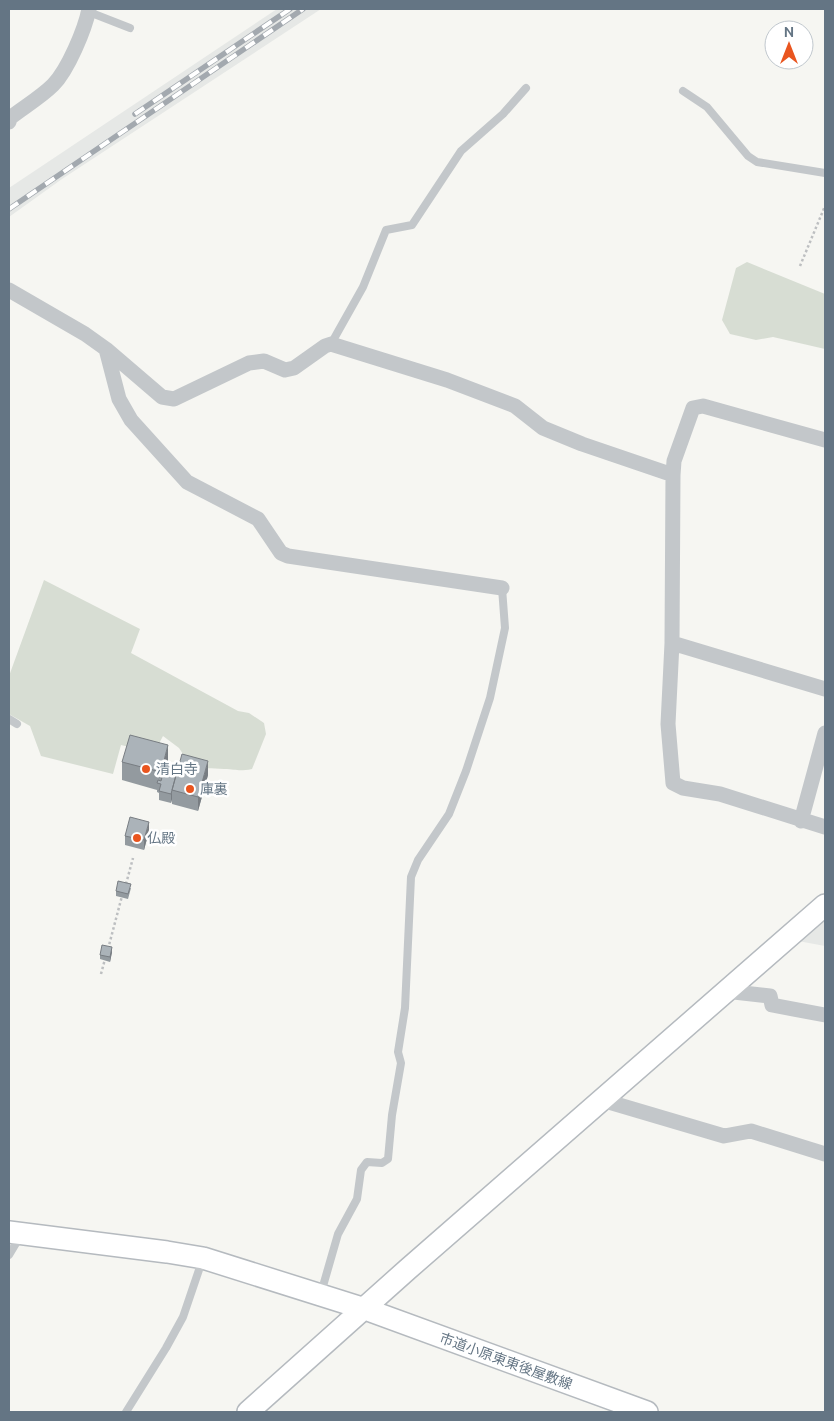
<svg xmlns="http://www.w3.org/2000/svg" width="834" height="1421" viewBox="0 0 834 1421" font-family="Ubuntu,'Noto Sans JP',sans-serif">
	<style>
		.built { fill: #e6e8e6 }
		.green { fill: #d7ddd3 }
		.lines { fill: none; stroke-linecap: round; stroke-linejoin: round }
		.secondary-casing { stroke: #b5babf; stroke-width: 24 }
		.path { stroke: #bdbfc1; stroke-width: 2.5; stroke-dasharray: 2.5 2.5; stroke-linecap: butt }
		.lane { stroke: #c3c7ca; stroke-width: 8 }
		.street { stroke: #c3c7ca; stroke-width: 15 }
		.secondary { stroke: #fff; stroke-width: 21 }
		.rail-casing { stroke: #a3a9af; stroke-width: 5.5 }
		.rail { stroke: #fff; stroke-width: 4; stroke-dasharray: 11; stroke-linecap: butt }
		.wall { fill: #939a9f }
		.shaded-wall { fill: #787d82 }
		.building { fill: #abb3b9; stroke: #787d82 }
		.poi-dot { fill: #e9551f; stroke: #fff; stroke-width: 2 }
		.labels { text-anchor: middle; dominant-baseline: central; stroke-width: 5; stroke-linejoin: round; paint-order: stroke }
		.poi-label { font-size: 14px; fill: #647584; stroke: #fff; text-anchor: start }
		.street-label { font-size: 14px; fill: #647584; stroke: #fff }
	</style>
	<rect width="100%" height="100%" fill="#f6f6f2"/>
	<path class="built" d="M277 9H321L62 179 9 217V188Z
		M825 916V946L798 941Z"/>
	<path class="green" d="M747 262 825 294V349L773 337 756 340 730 334 722 320 736 268Z
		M44 580 140 629 131 653 238 711 249 713 264 723 266 734 252 769C237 772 237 769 224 769 211 768 204 769 191 766L179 748 163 736 154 753 121 745 113 774 41 756 30 726 9 714V676Z"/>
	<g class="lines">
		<defs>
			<path id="secondary" d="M9 1232 167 1252 203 1258 365 1309 647 1412
				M248 1412 408 1269 825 905"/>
		</defs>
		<use href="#secondary" class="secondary-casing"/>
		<path class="path" d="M800 266 825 206
			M126 884 133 858
			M108 949 122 896
			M101 974 105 959"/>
		<path class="lane" d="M89 12 130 28
			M683 91 707 107 748 156 757 162 825 173
			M331 344 363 287 386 230 412 225 461 151 503 114 526 88
			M9 719 17 724
			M9 1255 21 1235
			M321 1293 338 1234 357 1199 361 1170 367 1162 382 1163 388 1159 392 1115 401 1063 398 1052 405 1008 411 877 418 860 449 814 466 771 490 698 505 628 502 588
			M126 1412 166 1348 183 1317 202 1261"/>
		<path class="street" d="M9 122 10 118C24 107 41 97 53 85 68 70 85 29 89 9
			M9 290 85 334 106 349 162 397 174 399 249 363 264 361 285 370 294 368 325 346 331 344 447 380 515 406 543 428 582 444 673 475
			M106 349 119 399 131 420 187 482 258 519 281 553 288 556 502 588
			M825 440 703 406 693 408 674 461 673 475 672 643 668 724 673 783 683 788 720 794 825 827
			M672 643 825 689
			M801 821 825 733
			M725 991 770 996 772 1005 825 1015
			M602 1100 724 1136 751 1131 825 1154"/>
		<use href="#secondary" class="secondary"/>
		<defs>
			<path id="rail" d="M135 114 290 9
				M9 209 303 9"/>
		</defs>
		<use href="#rail" class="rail-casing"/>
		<use href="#rail" class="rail"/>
	</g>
	<path class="wall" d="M122 762 168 764V765L175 775H208L198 811 172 804V799L171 803 159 800V793L157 792V790L122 780Z
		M149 831 144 850 125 845V836Z
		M131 888 128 899 116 896V891Z
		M112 952 110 962 100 959V955Z"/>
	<path class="shaded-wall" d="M168 745V764L161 790V772Z
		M208 761V775L198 811V797Z
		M172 790V799L171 803V794Z
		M149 822V831L144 850V840Z
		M112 947V952L110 962V957Z"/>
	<path class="building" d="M130 735 168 745 161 772 122 762Z
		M182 754 208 761 198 797 172 790Z
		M166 764 175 767 173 774 176 775 171 794 159 791 161 784 157 783 158 780 161 781Z
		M130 817 149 822 144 840 125 836Z
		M118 881 131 884 128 894 116 891Z
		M102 945 112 947 110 957 100 955Z"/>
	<g class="poi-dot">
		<circle cx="146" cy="769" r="5"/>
		<circle cx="190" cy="789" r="5"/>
		<circle cx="137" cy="838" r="5"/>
	</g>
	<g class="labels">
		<g class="poi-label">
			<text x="156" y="769">清白寺</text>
			<text x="200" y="789">庫裏</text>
			<text x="147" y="838">仏殿</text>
		</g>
		<g class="street-label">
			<text transform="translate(506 1361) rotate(20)">市道小原東東後屋敷線</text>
		</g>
	</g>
	<rect width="834" height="1421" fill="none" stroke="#647584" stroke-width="20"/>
	<g transform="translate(789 45)"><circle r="24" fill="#ffffff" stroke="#c1c8ce"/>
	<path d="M0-4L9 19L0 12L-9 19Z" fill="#e9551f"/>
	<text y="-8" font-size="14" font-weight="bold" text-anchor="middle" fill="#647584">N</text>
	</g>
</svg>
